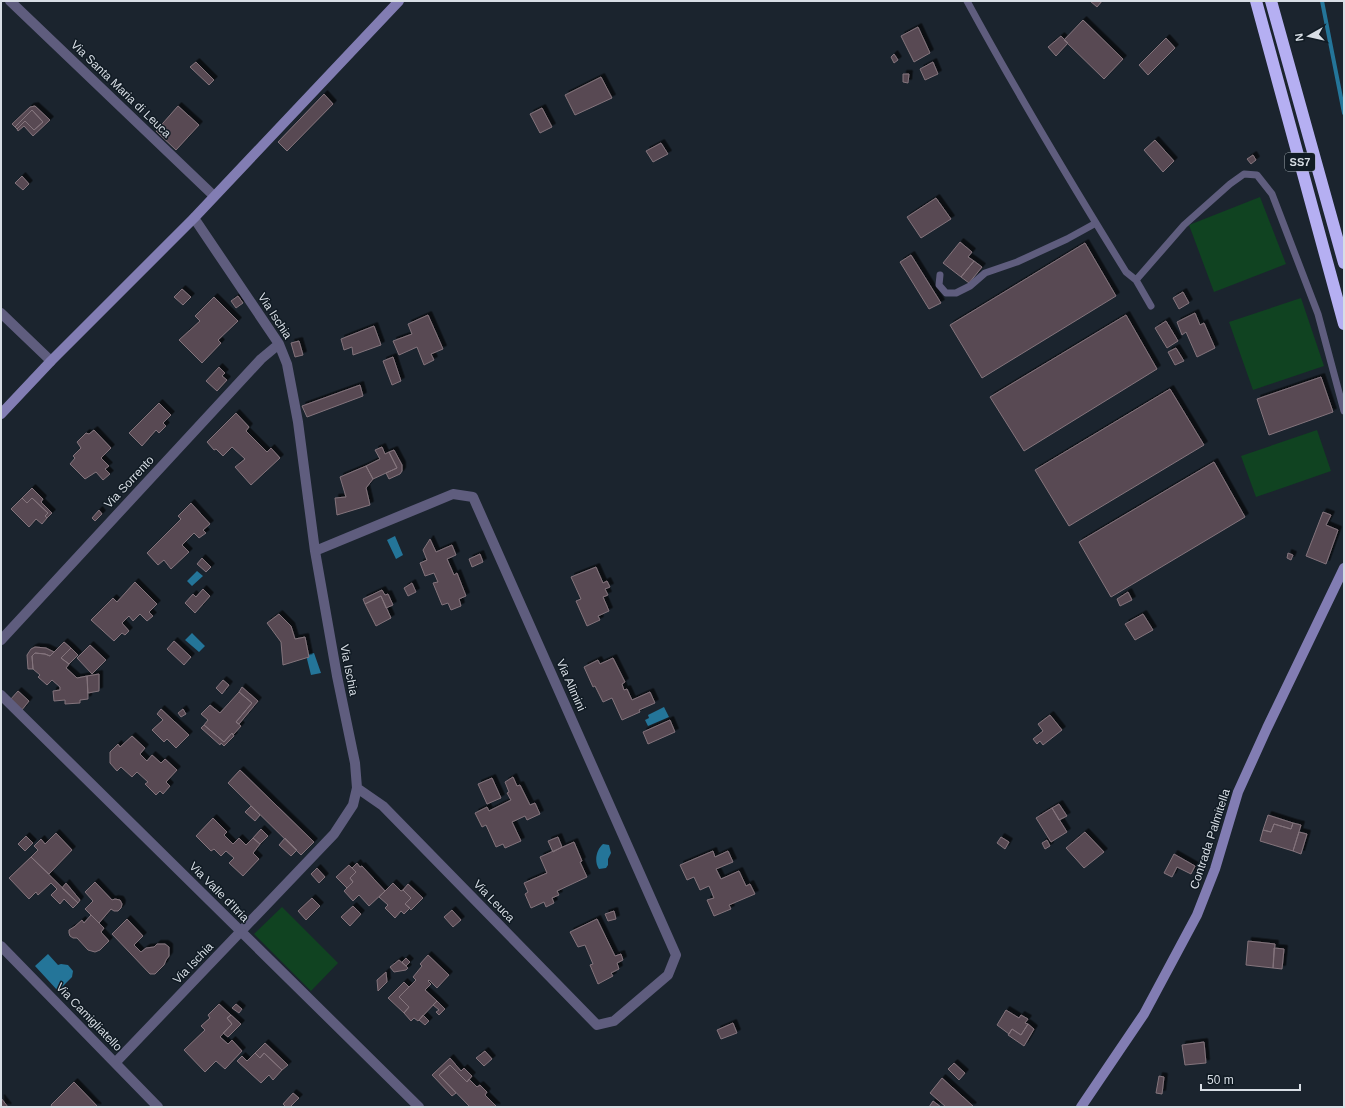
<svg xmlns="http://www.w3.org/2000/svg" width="1345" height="1108" viewBox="0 0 1345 1108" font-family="Helvetica,sans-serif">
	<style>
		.green { fill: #104321 }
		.water { fill: #247599 }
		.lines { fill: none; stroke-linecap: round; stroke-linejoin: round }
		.stream { stroke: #247599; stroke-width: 4 }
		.building { fill: #584a52; stroke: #84747d; filter: url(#shadow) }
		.lane { stroke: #5f5d7e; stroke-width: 7 }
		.street { stroke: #5f5d7e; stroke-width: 10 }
		.secondary { stroke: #827db3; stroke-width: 10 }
		.highway { stroke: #b5aff2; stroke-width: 12 }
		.labels { text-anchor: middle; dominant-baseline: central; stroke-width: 3; stroke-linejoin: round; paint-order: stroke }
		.shield { fill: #111b24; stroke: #9ca4ab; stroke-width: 1 }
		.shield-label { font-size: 11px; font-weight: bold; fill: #d8dee5 }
		.street-label { font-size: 12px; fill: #d8dee5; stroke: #111b24 }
	</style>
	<defs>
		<filter id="shadow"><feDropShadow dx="3.5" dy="-3.5" stdDeviation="0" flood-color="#0009"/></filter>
	</defs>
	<rect width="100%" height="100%" fill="#1b242e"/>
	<path class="green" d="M1260 197 1286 264 1214 292 1189 225Z
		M1301 298 1324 366 1253 390 1229 322Z
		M1317 430 1331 471 1256 497 1241 456Z
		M282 907 338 963 311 991 254 934Z"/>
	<path class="water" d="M395 536 403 555 396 559 387 540Z
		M197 571 203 576 192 586 187 581Z
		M192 633 205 646 199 652 185 640Z
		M314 653 321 673 311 675 307 659 308 654Z
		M664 707 669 717 648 726 645 720 649 718 648 715Z
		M603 844 609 845 611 853 608 859V865L606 868 599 869C594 862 596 850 603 844Z
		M48 954 58 965 61 964 68 965 73 971 72 977 58 991 35 966Z"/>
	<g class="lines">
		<path class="stream" d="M1322 1 1344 113"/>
	</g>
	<path class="building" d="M1090 1H1102L1097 7Z
		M1083 20 1123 59 1104 79 1064 40Z
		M918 27 930 53 914 62 901 36Z
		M1061 36 1068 43 1056 56 1048 47Z
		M1166 38 1175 48 1148 75 1139 65Z
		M894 54 898 60 894 63 891 57Z
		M196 62 214 80 209 85 190 67Z
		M933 62 938 74 925 80 920 69Z
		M903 74H909L908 83 903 82Z
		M601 77 612 98 575 115 565 95Z
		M324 94 333 104 287 151 278 142Z
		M35 106 50 120 33 136 24 126 18 131 17 129 25 121 34 130 43 122 32 110 15 127 12 124 30 107Z
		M178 106 199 125 176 150 156 131Z
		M542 108 552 127 540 133 530 114Z
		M32 110 43 122 34 130 25 121 17 129 15 127Z
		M1155 140 1174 161 1163 172 1144 150Z
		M661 143 668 154 653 162 646 151Z
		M1253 155 1256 160 1251 164 1247 159Z
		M22 176 29 184 23 190 15 183Z
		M936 198 951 219 921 238 907 217Z
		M960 242 972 252 968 257 974 261 961 277 943 263Z
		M1085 243 1116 296 982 378 950 325Z
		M911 255 941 303 929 309 900 262Z
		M974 261 982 267 969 283 961 277Z
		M182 289 191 297 183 305 174 297Z
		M1183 292 1189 303 1179 309 1173 298Z
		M238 296 243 303 236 308 231 301Z
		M214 297 238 321 218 340 221 343 202 363 179 340 200 321 195 316Z
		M1195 313 1200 325 1204 323 1215 348 1197 357 1186 332 1182 335 1177 322Z
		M428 315 443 349 431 354 434 360 424 365 417 347 399 355 393 341 412 334 408 324Z
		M1126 315 1157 369 1024 451 990 397Z
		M1166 321 1178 341 1167 348 1155 328Z
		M374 326 381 345 353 355 352 347 344 350 341 339Z
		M299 341 303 355 295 357 291 343Z
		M1176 348 1184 361 1175 365 1168 352Z
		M393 357 401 381 392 385 383 361Z
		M219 367 225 373 222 376 227 380 217 391 206 381Z
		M1321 377 1333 412 1269 435 1257 399Z
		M360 385 363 396 307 417 302 406Z
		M1170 389 1204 445 1069 526 1035 470Z
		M159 403 171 415 163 423 166 426 159 433 156 430 142 446 129 433Z
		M236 413 249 427 246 431 267 452 271 448 280 458 251 485 235 467 245 459 232 447 223 456 216 449 214 450 207 442Z
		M94 430 111 448 101 458 109 466 105 469 110 474 103 480 96 472 85 479 70 464 75 458 73 456 81 448 77 442 86 433 89 434Z
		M382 447 385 454 389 452 397 468 373 479 366 466 380 459 375 450Z
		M394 450 402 465V471L400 474 389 479 386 473 397 468 389 452Z
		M1214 462 1245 517 1111 597 1079 542Z
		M366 466 373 479 366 488 370 505 337 515 335 498 346 497 340 477Z
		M32 488 43 499 41 502 52 513 47 518 45 516 48 513 32 498 27 503 22 498Z
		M22 498 27 503 32 498 48 513 45 516 47 518 42 524 36 519 29 527 11 509Z
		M191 503 210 524 203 530 206 533 199 538 194 533 182 545 189 552 171 569 164 560 158 565 147 553 181 519 178 516Z
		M99 510 102 514 95 521 92 518Z
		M1323 512 1331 515 1326 525 1338 530 1326 564 1306 556Z
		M430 539 436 552 452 545 456 555 447 559 454 575 457 573 466 596 459 599 461 606 451 610 448 603 442 605 433 583 438 582 434 573 425 576 420 563 427 560 423 550Z
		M1288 553 1293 555 1291 560 1287 558Z
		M480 554 483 562 472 567 469 559Z
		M202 558 211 567 206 572 197 564Z
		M596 567 603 583 607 581 610 587 605 589 608 595 603 597 609 611 598 616 600 620 587 626 576 601 581 599 571 577Z
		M135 582 157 604 149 612 153 616 147 621 140 614 133 621 129 616 122 623 129 631 125 635 122 633 114 641 91 620 113 598 117 602Z
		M412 583 416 592 408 596 404 588Z
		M203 589 210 596 195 613 185 603 193 594 196 597Z
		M382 590 385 595 388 594 393 605 386 608 381 596 365 604 363 599Z
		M1128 592 1132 600 1120 606 1117 599Z
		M381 596 391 618 376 626 365 604Z
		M279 614 291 626 295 639 305 637 309 657 283 665 281 642 267 623Z
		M1143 614 1153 630 1135 640 1125 624Z
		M174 641 191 657 184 665 167 649Z
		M64 642 71 648 61 658 69 664 66 668 77 678 87 676 88 699 80 700V703L65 704V700L54 701 53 691 60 690V687L52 680 47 685 38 677 40 675 33 669 32 656 35 653 45 654 50 656Z
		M90 645 106 660 92 674 77 658Z
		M35 647 46 648 54 652 50 656 45 654 35 653 32 656 33 669H28L27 655 31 649Z
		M71 648 78 655 69 664 61 658Z
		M613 658 625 682 622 684 624 690 627 689 632 700 650 692 655 703 639 710 640 712 622 720 612 698 603 702 595 686 593 687 584 667 598 660 600 664Z
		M99 674V691L88 693 87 676Z
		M223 680 229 685 222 694 216 688Z
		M242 687 258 701 239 724 236 722 252 703 239 692Z
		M18 691 29 701 21 711 10 700Z
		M239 692 252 703 236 722 241 726 233 735 232 733 224 742 204 725 208 720 201 714 210 705 220 713Z
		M161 709 189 735 176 748 167 739 164 742 152 730 163 720 157 714Z
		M183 709 186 714 181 717 178 713Z
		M1050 715 1062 730 1043 745 1040 741 1037 744 1033 739 1043 731 1038 724Z
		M670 720 675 732 648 744 643 732Z
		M204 725 224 742 232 733 234 736 224 746 221 743 220 745 201 728Z
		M132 736 145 748 140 754 147 761 152 755 161 763 165 759 177 770 166 782 170 786 163 794 160 791 156 795 145 784 148 782 137 772 132 777 121 767 117 771 110 763V752L118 744 120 747Z
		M240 770 314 842 301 855 228 783Z
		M513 777 517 786 520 785 530 805 535 803 540 814 527 820 525 816 512 822 521 841 505 848 503 844 496 847 486 825 482 827 475 813 487 807 489 811 511 800 507 793 509 792 505 782Z
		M492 778 501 798 487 804 478 784Z
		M1059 804 1067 816 1059 820 1052 808Z
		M251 806 260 815 255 821 245 812Z
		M1052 808 1067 832 1051 842 1036 818Z
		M1268 815 1293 823 1291 829 1274 824 1271 832 1263 830Z
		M213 818 227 832 224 835 233 844 239 838 246 845 253 838 260 844 253 853 259 859 243 876 229 863 234 858 226 851 221 856 214 849 211 851 196 836Z
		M1293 823 1301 825 1293 851 1260 841 1263 830 1271 832 1274 824 1291 829Z
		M261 829 268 836 260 844 253 838Z
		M1085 832 1104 852 1084 868 1066 848Z
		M1299 832 1307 834 1301 854 1293 851Z
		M56 833 72 850 49 874 31 857 38 850 34 846 41 839 45 844Z
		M26 836 33 843 25 851 18 844Z
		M558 837 562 847 553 852 548 841Z
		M1001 837 1009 842 1005 849 997 843Z
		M285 838 297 850 291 856 279 845Z
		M1047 840 1050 846 1045 849 1042 843Z
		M574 842 582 861 580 862 587 877 557 891 559 895 552 898 554 903 546 907 544 902 531 908 525 894 528 892 524 883 547 873 540 857Z
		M713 851 715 857 728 851 733 862 716 869 721 879 739 871 746 886 750 884 755 894 729 905 731 909 714 916 707 900 714 898 709 886 700 890 694 877 687 880 680 865Z
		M1174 854 1195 866 1191 874 1177 867 1172 877 1164 873Z
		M31 857 78 903 73 908 64 899 60 904 51 895 57 889 51 883 38 895 36 892 29 899 9 878Z
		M357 863 360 867 362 866 385 891 369 906 359 895 353 901 344 891 353 882 350 878 356 872 352 868Z
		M349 865 356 872 350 878 353 882 347 888 336 877Z
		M317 868 325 877 319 883 311 874Z
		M95 882 112 900 115 899 120 900 122 904 121 908 118 911H114L111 909 99 923 85 909 93 901 85 892Z
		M66 883 80 900 78 903 62 888Z
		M393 883 401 891 403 890 411 898 405 904 410 908 404 914 401 911 395 918 385 908 388 905 379 897Z
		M408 884 423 898 411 910 405 904 411 898 403 890Z
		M312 898 320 906 306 920 298 911Z
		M353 906 361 914 350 926 341 917Z
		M452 910 461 920 453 927 444 917Z
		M614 911 616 919 608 921 605 914Z
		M91 915 104 928 101 932 109 941 100 950 95 952 88 950 77 938H73L70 936 69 933V930L74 927 82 920 84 923Z
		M127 919 143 936 134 945 141 952 146 948 154 947 157 944H165L169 947V956L166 960 164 965 155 974H150L112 934Z
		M597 919 615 956 621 954 623 960 617 963 619 969 611 973 613 976 598 984 590 965 593 964 585 945 578 947 570 932Z
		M1248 941 1275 944 1273 968 1246 965Z
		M1274 948 1284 949 1282 969 1273 968Z
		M428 955 449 975 437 988 429 980 428 981 431 984 425 990 437 1001 418 1021 414 1018 411 1021 404 1013 409 1007 399 997 416 980 413 977 422 966 420 964Z
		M406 958 410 962 406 966 402 962Z
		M399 960 408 968 406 970 394 972 390 967Z
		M386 972 387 982 378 991 377 980Z
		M404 982 409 987 399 997 409 1007 404 1013 388 998Z
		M437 1001 445 1009 439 1015 436 1012 439 1010 433 1005Z
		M219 1004 231 1015 227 1018 232 1024 220 1037 228 1044 232 1040 242 1051 225 1069 216 1061 205 1072 184 1050 205 1030 201 1026 210 1018 208 1015Z
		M236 1004 242 1009 239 1013 232 1008Z
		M1006 1010 1019 1018 1021 1015 1028 1019 1025 1023 1028 1024 1021 1035 1012 1029 1009 1034 997 1025Z
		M231 1015 241 1024 228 1037 223 1033 232 1024 227 1018Z
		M423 1015 429 1021 425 1025 419 1020Z
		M733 1023 737 1033 721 1039 717 1030Z
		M1028 1024 1034 1029 1024 1046 1008 1035 1012 1029 1021 1035Z
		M1204 1042 1206 1063 1185 1065 1182 1045Z
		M265 1043 288 1065 282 1070 264 1053 260 1058 255 1053Z
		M485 1051 492 1059 484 1066 476 1058Z
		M255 1053 260 1058 264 1053 282 1070 273 1080 269 1075 261 1083 237 1061 242 1056 247 1061Z
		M450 1058 461 1071 464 1068 472 1076 467 1082 450 1065 439 1075 456 1093 452 1096 432 1075Z
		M954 1063 965 1073 959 1080 948 1069Z
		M450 1065 467 1082 469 1079 477 1087 480 1085 487 1092 485 1095 497 1107H470L439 1075Z
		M1159 1076 1164 1077 1162 1094 1156 1093Z
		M942 1078 973 1106 972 1107H946L930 1093Z
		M74 1082 98 1107H52L51 1105Z
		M293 1093 299 1098 290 1107H286L283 1104Z
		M1 1098 8 1107H1Z
		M933 1101 941 1107H929Z"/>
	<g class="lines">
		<path class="lane" d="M967 1C1017 93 1071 183 1126 272L1136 280 1151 306
			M940 275 939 285 946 293H956L970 286 985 273 1017 262 1067 239 1096 223
			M1136 280 1184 225 1230 184 1244 174 1257 175 1272 194 1318 314 1344 411"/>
		<path class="street" d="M10 1 214 196
			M1 313 51 361
			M315 551 453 494 473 497 676 955 668 975 614 1021 597 1025 383 806 357 788
			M1 640 261 359 279 344
			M1 695 419 1107
			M1 946 158 1107
			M115 1063 334 834 353 805 357 788 355 763 337 676 315 551 298 422 287 364 279 344 194 218"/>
		<path class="secondary" d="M1 414 51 361 194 218 399 1
			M1081 1107 1144 1014 1197 915 1215 869 1238 792 1267 728 1344 568"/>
		<path class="highway" d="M1256 1 1344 324
			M1271 1 1344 263"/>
	</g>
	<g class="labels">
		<rect class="shield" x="1285" y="153" width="30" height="18" rx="3"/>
		<g class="shield-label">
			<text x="1300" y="162">SS7</text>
		</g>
		<g class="street-label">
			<text transform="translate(121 89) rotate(44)">Via Santa Maria di Leuca</text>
			<text transform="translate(275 316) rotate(57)">Via Ischia</text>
			<text transform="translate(129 482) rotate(-47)">Via Sorrento</text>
			<text transform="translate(349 670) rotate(79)">Via Ischia</text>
			<text transform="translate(571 685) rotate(66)">Via Alimini</text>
			<text transform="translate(1210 839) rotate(-72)">Contrada Palmitella</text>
			<text transform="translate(219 892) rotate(45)">Via Valle d'Itria</text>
			<text transform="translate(494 901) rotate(46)">Via Leuca</text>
			<text transform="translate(193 963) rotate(-46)">Via Ischia</text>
			<text transform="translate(89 1017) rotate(46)">Via Camigliatello</text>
		</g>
	</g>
	<rect width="1345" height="1108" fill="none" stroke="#d8dee5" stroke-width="4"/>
	<g transform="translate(1309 36) rotate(262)" stroke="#111b24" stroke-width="3" paint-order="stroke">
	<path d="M0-3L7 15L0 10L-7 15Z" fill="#d8dee5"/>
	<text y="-6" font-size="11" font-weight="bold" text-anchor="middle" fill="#d8dee5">N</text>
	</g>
	<path d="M1201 1084v6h99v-6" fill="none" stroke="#d8dee5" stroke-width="2"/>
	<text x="1207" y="1084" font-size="12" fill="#d8dee5" stroke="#111b24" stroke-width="3" paint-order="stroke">50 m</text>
</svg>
